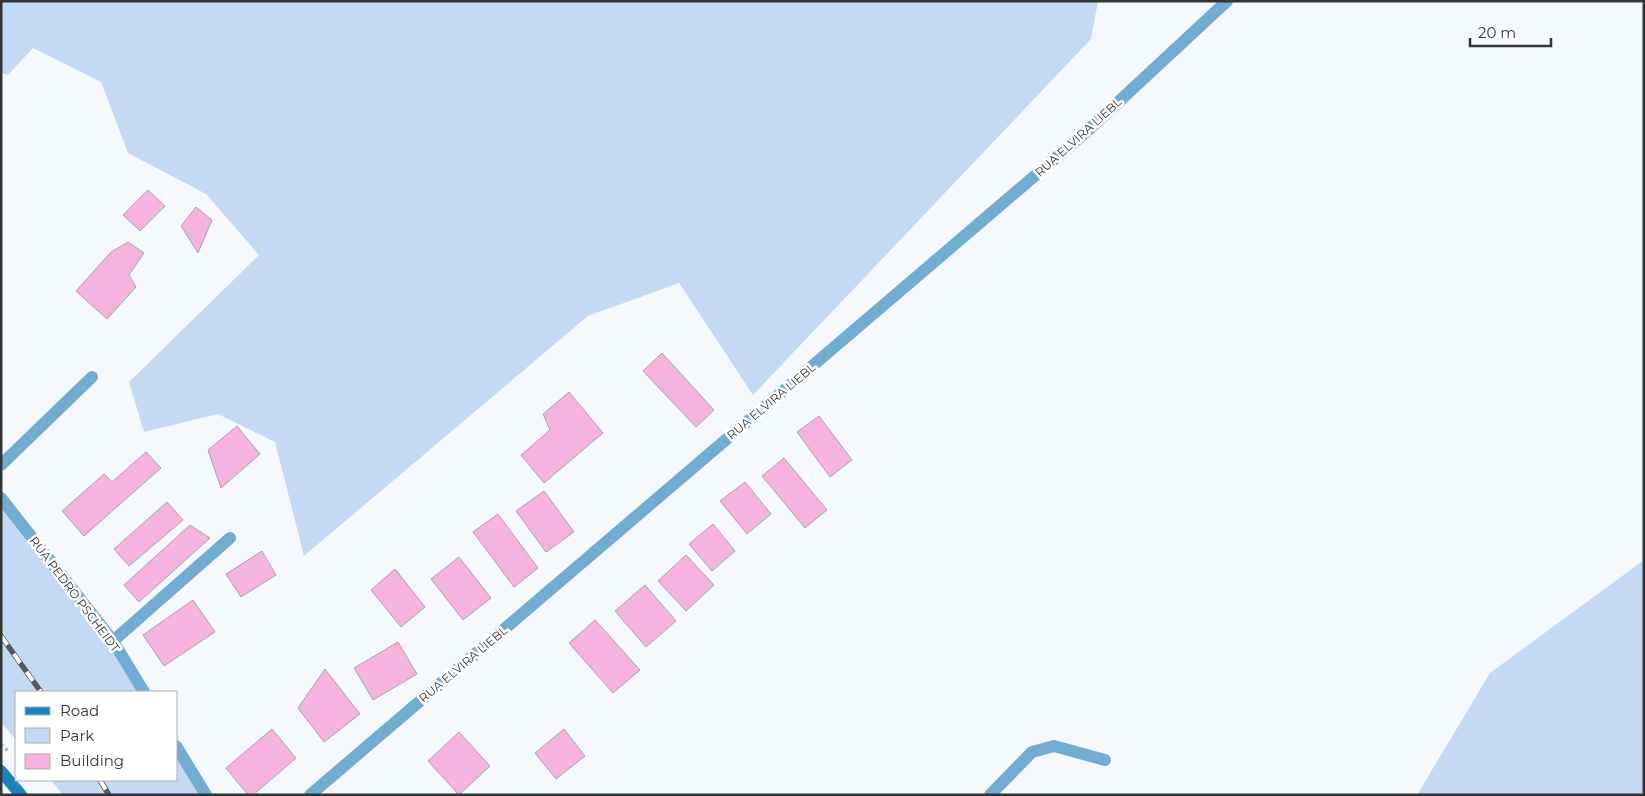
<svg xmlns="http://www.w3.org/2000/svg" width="1645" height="796" viewBox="0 0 1645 796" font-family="Montserrat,sans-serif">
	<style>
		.green { fill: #c4d9f3 }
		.building { fill: #f6b3df; stroke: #a9a4a7 }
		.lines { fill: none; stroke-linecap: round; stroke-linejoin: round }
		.path { stroke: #a9adb1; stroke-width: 3; stroke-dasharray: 2.5 4; stroke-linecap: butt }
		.minor { stroke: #73acd2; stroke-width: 12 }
		.secondary { stroke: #1a85bc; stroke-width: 12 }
		.rail-casing { stroke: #56595b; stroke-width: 5.5 }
		.rail { stroke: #fff; stroke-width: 4; stroke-dasharray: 11; stroke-linecap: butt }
		.labels { text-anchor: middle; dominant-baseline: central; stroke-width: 5; stroke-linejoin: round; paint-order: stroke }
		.street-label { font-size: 12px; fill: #323436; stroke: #fff }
	</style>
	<rect width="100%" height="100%" fill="#f5f9fe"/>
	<path class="green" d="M1 1H1098L1091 39 753 395 679 283 588 316 304 556 275 442 218 414 144 432 129 382 259 255 206 194 128 153 101 82 33 48 8 75 1 73Z
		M1 498 144 692H16V740L1 722Z
		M1644 560V795H1417L1490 673Z
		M176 746 206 795H63L51 780H176Z"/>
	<path class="building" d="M148 190 165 206 140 231 123 215Z
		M196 207 212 220 198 253 181 226Z
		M128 242 144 253 129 275 136 287 107 319 76 291 111 252Z
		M662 353 714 410 696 427 643 371Z
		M569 392 603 433 544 483 521 455 550 430 543 414Z
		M819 416 852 460 830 477 797 432Z
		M237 426 260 454 221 488 208 450Z
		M146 452 161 468 84 536 62 511 104 474 112 482Z
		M784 458 827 510 805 528 762 476Z
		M745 482 771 514 747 534 720 501Z
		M544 491 574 532 546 552 516 511Z
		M167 502 183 520 129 566 114 549Z
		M498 514 538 568 514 587 473 532Z
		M713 524 735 551 712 571 689 544Z
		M190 525 210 538 139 602 124 585Z
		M262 551 276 575 241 597 226 574Z
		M686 555 714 585 686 611 658 581Z
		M459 557 491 598 463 620 431 579Z
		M395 569 425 607 401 627 371 590Z
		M645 585 676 621 646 647 615 611Z
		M193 600 215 632 164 666 143 635Z
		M595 620 640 670 613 693 569 643Z
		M398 642 417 674 373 700 354 668Z
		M325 669 360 714 324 742 298 708Z
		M272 729 296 758 253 795H248L226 768Z
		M564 729 585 756 556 779 535 753Z
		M459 732 490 766 459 795 428 761Z"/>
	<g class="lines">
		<path class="path" d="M1 744 8 751"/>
		<path class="minor" d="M1 465 92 377
			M1 498 113 641 144 692
			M113 641 230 538
			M176 746 206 795
			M310 795 1085 133 1227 1
			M990 795 1032 752 1054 746 1105 760"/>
		<path class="secondary" d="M1 771 21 795"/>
		<defs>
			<path id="rail" d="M1 636 41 692
				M100 780 109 795"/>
		</defs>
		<use href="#rail" class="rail-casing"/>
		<use href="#rail" class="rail"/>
	</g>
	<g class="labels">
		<g class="street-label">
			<text transform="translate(1078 137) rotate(-42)">RUA ELVIRA LIEBL</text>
			<text transform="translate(771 401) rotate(-40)">RUA ELVIRA LIEBL</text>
			<text transform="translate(75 594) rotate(53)">RUA PEDRO PSCHEIDT</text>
			<text transform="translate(463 664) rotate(-40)">RUA ELVIRA LIEBL</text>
		</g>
	</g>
	<rect width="1645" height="796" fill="none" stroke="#323436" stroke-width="5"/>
	<rect x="15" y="691" width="162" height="90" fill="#ffffff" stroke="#adaeaf"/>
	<rect x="25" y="707" width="25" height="8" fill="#1a85bc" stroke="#adaeaf"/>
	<text x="60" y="716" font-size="15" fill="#323436">Road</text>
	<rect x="25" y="728" width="25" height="15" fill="#c4d9f3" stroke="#adaeaf"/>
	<text x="60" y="741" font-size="15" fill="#323436">Park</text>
	<rect x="25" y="754" width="25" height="15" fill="#f6b3df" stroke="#adaeaf"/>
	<text x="60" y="766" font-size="15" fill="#323436">Building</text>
	<path d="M1470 38v8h81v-8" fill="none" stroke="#323436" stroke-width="2.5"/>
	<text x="1478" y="38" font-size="15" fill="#323436" stroke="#ffffff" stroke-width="4" paint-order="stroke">20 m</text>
</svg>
